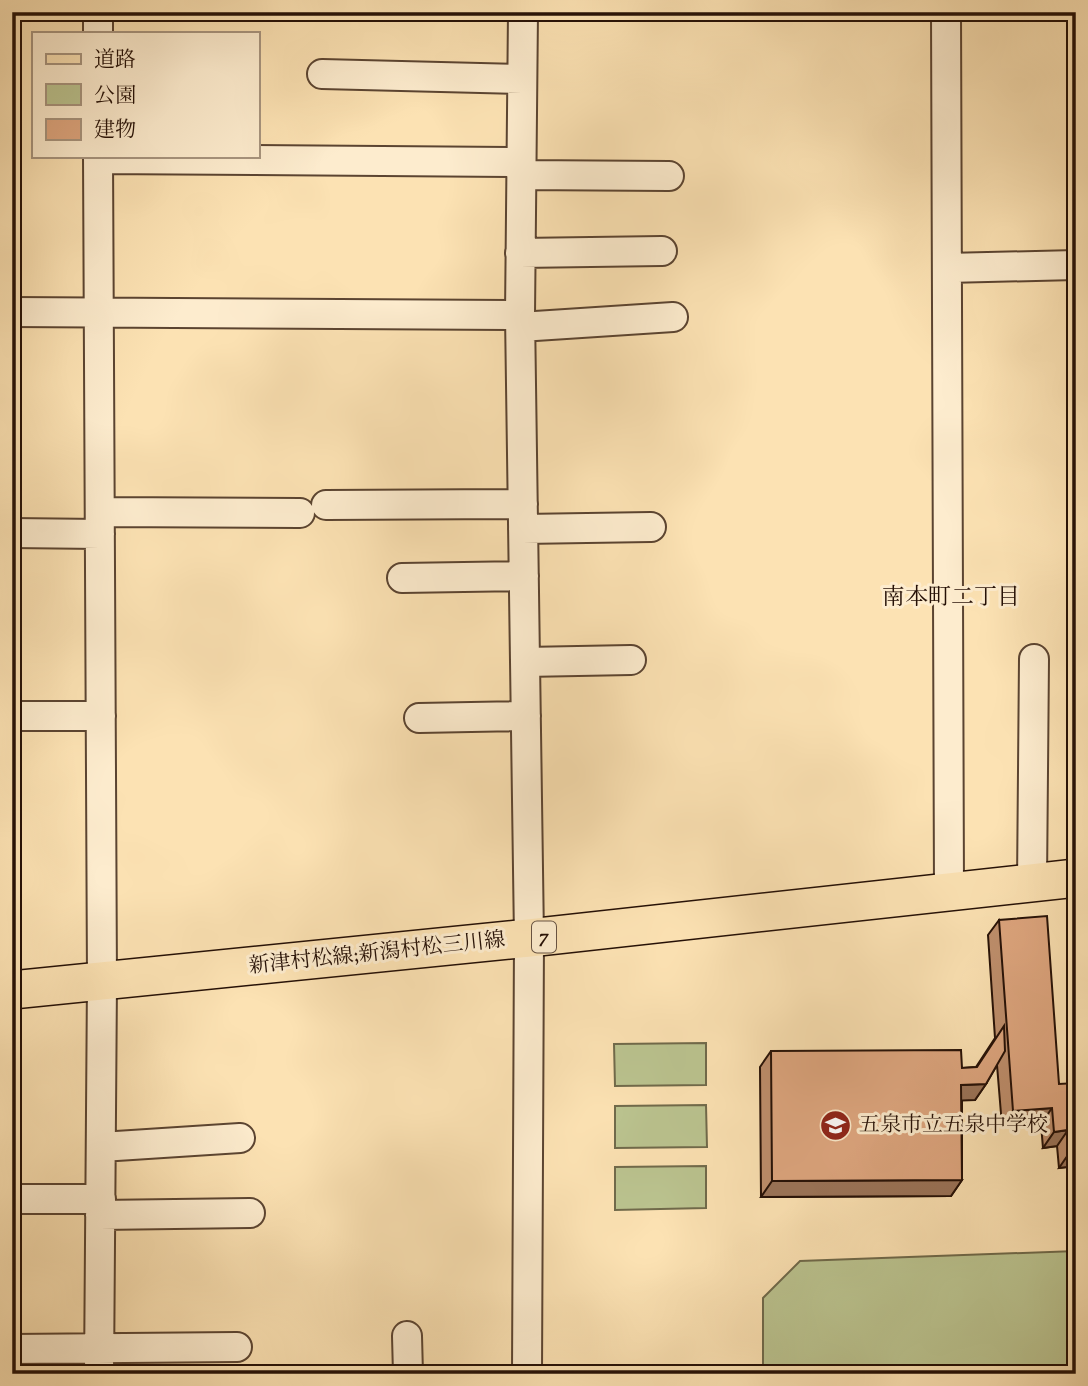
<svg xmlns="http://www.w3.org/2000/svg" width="1088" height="1386" viewBox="0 0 1088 1386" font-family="'Sorts Mill Goudy','Noto Serif JP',serif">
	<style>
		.green { fill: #bbc490; stroke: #706a4b; stroke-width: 2 }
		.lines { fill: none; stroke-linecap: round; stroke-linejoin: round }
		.minor-casing { stroke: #5b4431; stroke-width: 32 }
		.major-casing { stroke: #251006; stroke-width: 40 }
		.minor { stroke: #fdecce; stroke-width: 28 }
		.major { stroke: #fce2b3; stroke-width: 37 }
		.wall { fill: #bf8f6d; stroke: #251006; stroke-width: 2 }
		.shaded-wall { fill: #9b7459; stroke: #251006; stroke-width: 2 }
		.building { fill: #dea67f; stroke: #251006; stroke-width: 2 }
		.labels { text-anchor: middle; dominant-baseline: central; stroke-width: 6; stroke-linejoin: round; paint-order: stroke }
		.shield { fill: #fdecce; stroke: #665242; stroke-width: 2 }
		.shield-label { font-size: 19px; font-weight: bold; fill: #251006 }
		.street-label { font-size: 21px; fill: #251006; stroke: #fdecce }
		.poi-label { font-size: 21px; fill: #251006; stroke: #fdecce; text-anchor: start }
		.neighbourhood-label { font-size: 23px; fill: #251006; stroke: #fdecce }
	</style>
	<rect width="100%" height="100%" fill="#fce2b3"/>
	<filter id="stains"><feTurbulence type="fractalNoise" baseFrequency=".00286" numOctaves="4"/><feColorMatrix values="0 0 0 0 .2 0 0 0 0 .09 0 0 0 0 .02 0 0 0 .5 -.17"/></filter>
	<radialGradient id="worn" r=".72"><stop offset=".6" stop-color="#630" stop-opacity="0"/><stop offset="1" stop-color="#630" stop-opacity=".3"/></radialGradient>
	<path class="green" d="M706 1043V1085L615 1086 614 1044Z
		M706 1105 707 1147 615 1148V1106Z
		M706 1166V1208L615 1210V1167Z
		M1076 1251V1374H763V1298L800 1261Z"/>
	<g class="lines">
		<defs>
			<path id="minor" d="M98 12V33
				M523 12 520 315 529 938 527 1374
				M946 12 949 891
				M322 74 522 79
				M98 156 102 981 99 1374
				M98 159 521 162
				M521 175 669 176
				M520 253 662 251
				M947 268 1076 265
				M12 312 520 315
				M520 327 673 317
				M326 505 523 504
				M100 512 300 513
				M523 529 651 527
				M12 533 100 534
				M402 578 524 576
				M525 662 631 660
				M12 716H101
				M419 718 526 716
				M1032 883 1034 659
				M101 1147 240 1138
				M12 1199H101
				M100 1215 250 1213
				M407 1336 408 1374
				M12 1349 237 1347"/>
			<path id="major" d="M12 990 529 938 1076 878"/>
		</defs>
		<use href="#minor" class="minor-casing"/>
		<use href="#major" class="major-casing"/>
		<use href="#minor" class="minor"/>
		<use href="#major" class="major"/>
	</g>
	<path class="wall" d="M999 920 1059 1084 1076 1166 1059 1168 1057 1146 1043 1148 1041 1124 1002 1126 997 1065 986 1084 975 1100H962V1180L951 1196 761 1197 760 1067 771 1051 962 1068 976 1067 995 1038 988 935Z"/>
	<path class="shaded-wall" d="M986 1084 975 1100 950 1101 961 1085Z
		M1052 1108 1041 1124 1002 1126 1013 1111Z
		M1068 1130 1057 1146 1043 1148 1054 1132Z
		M1070 1152H1076V1166L1059 1168Z
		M962 1180 951 1196 761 1197 772 1181Z"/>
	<path class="building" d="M1047 916 1059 1084 1076 1083V1152H1070L1068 1130 1054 1132 1052 1108 1013 1111 999 920Z
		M1004 1026 1005 1051 986 1084 961 1085 962 1180 772 1181 771 1051 961 1050 962 1068 977 1067Z"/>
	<defs>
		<symbol id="school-disc" viewBox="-11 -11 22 22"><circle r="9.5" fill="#8f2418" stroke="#fdecce"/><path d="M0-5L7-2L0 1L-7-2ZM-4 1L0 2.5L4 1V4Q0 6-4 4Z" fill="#fff"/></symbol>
	</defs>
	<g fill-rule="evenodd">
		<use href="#school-disc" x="818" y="1108" width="35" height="35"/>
	</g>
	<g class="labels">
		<rect class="shield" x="532" y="921.5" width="24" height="31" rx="5"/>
		<g class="shield-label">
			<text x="544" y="937">7</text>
		</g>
		<g class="street-label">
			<text transform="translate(377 954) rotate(-6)">新津村松線;新潟村松三川線</text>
		</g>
		<g class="poi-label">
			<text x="859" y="1126">五泉市立五泉中学校</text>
		</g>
		<g class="neighbourhood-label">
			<text x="951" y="598">南本町二丁目</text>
		</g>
	</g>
	<rect width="1088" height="1386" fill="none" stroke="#fce2b3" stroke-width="42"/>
	<rect x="14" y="14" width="1060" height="1358" fill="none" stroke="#251006" stroke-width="3.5"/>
	<rect x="21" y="21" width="1046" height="1344" fill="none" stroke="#251006" stroke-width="2"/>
	<rect x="32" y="32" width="228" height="126" fill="#fdecce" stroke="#a7947e" stroke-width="2"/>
	<rect x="46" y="54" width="35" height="10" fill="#fce2b3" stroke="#a7947e" stroke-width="2"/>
	<text x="94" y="66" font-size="21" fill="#251006">道路</text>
	<rect x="46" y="84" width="35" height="21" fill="#bbc490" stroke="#a7947e" stroke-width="2"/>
	<text x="94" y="102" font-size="21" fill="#251006">公園</text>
	<rect x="46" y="119" width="35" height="21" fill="#dea67f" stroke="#a7947e" stroke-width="2"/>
	<text x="94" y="136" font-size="21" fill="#251006">建物</text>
	<rect width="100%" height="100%" filter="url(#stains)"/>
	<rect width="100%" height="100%" fill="url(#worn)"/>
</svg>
